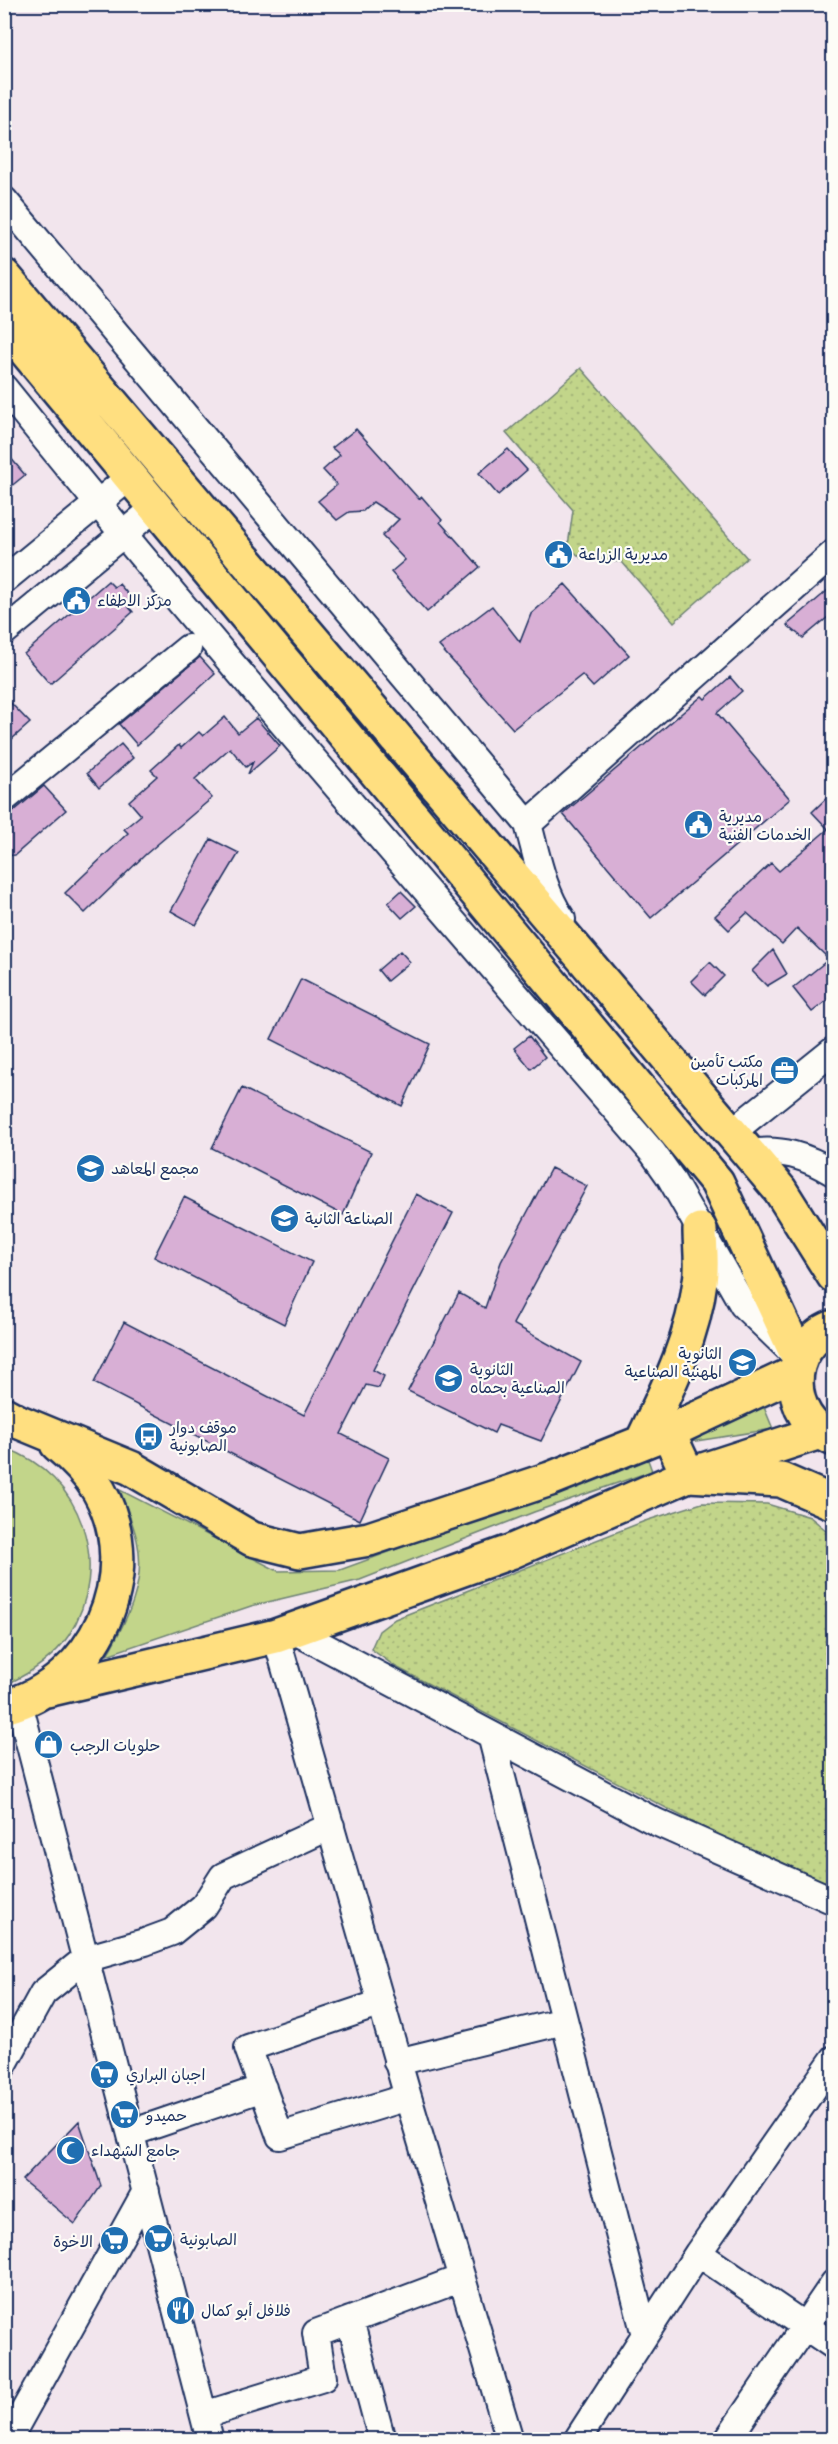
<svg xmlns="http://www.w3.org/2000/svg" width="838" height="2444" viewBox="0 0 838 2444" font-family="Delius,'Playpen Sans Arabic',sans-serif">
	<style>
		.grass { fill: #c2d58a; stroke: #6e8274; stroke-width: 1.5 }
		.park { fill: url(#park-dots); stroke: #6e8274; stroke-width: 1.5 }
		.building { fill: #d8afd5; stroke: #1b2f5e; stroke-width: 1.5 }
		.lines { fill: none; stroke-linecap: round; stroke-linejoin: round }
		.minor-casing { stroke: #1b2f5e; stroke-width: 30 }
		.major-casing { stroke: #1b2f5e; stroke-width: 38 }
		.minor { stroke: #fdfcf7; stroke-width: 26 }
		.major { stroke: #ffdf80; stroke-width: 33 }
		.labels { text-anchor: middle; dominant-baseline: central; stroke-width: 4.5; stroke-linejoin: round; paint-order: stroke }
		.poi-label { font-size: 16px; fill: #1b2f5e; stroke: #fdfcf7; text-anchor: start }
	</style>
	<defs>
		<pattern id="park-dots" width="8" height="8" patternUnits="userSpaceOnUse" patternTransform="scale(1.5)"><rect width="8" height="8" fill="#c2d58a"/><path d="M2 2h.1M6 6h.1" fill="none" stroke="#a6b77a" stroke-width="1.8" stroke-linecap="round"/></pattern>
	</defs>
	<rect width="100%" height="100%" fill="#f2e5ed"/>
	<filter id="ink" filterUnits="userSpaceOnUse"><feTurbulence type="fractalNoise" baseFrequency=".0167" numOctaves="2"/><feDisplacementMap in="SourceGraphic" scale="12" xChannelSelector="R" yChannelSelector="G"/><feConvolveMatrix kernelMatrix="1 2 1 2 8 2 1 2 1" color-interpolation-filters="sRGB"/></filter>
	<g filter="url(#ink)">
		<path class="grass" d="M761 1400 773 1429 690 1442Z
			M5 1448C82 1474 113 1566 69 1635 54 1658 29 1674 5 1685Z
			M647 1457 652 1471 534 1512 360 1580 251 1606 107 1655C127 1620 147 1582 137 1540 133 1523 126 1506 120 1490L278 1571 340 1570Z"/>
		<path class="park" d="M581 368 747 558 674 622 622 562 581 558 568 546 573 510 506 433Z
			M702 1503 767 1504 810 1517 833 1536V1895L396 1667 371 1649 379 1631 395 1619 645 1521Z"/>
		<path class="building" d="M356 429 419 499 422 497 442 520 440 522 480 567 427 612 391 572 405 560 382 536 399 519 373 502 363 511 349 512 337 520 318 501 337 485 323 470 340 455 332 448Z
			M508 449 527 470 498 495 479 473Z
			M4 450 25 475 4 492Z
			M108 581 114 587 119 584 133 600 127 605 133 612 50 684 24 654Z
			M565 584 629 655 593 687 582 675 513 729 439 646 492 606 520 642 531 614Z
			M834 585V612L803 638 787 625Z
			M200 657 215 674 137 745 119 724Z
			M730 677 742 691 717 713 790 799 651 918 563 814 702 696 705 699Z
			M4 696 30 723 4 746Z
			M225 717 238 733 256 718 280 746 248 774 253 762 246 767 230 748 195 779 212 798 146 854 85 913 65 893 128 833 124 829 141 815 129 801 157 776 151 770 179 745 181 748 199 732 203 736Z
			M121 744 133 758 99 788 87 773Z
			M44 786 66 810 15 855 4 856V814L14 811Z
			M834 791V995L812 1012 793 988 829 959 797 928 782 944 747 913 729 930 715 916 771 863 779 871 828 829 812 812Z
			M211 839 239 853 196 925 171 911Z
			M401 891 416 906 402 918 388 903Z
			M773 950 787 974 767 986 752 971Z
			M400 951 410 962 387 981 378 970Z
			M710 962 724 976 705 995 691 981Z
			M301 979 430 1044 402 1106 271 1039Z
			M529 1036 545 1057 531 1069 514 1048Z
			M242 1088 371 1152 343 1215 212 1148Z
			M551 1168 587 1186 513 1324 581 1362 541 1441 498 1425 494 1433 408 1391 459 1293 485 1308 501 1262Z
			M416 1194 453 1213 373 1370 384 1376 379 1388 366 1385 341 1434 389 1458 360 1520 94 1383 124 1322 304 1415Z
			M184 1197 312 1262 284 1324 154 1257Z
			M79 2121 101 2186 75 2224 22 2180Z"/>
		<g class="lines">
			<defs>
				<path id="minor" d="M4 200 528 824C537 857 543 891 562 919
					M4 388C214 649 435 900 653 1153L670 1177 743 1305 790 1350
					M4 580 131 476
					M4 632 156 507
					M4 799 188 648
					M528 824 834 553
					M732 1132 834 1050
					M749 1153C781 1148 806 1156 834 1173
					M293 1630 656 1822 834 1901
					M276 1636 408 2097 510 2440
					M19 1703 210 2440
					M491 1735 645 2335
					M381 2003 248 2048 280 2136 408 2097
					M397 2062 564 2021
					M4 2064 43 1993 85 1959 145 1942 172 1932 204 1906 223 1876 331 1826
					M131 2133 263 2088
					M698 2253 834 2346
					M350 2320 382 2440
					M204 2415 323 2378 316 2333 462 2278
					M8 2440 146 2191
					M577 2440 698 2253 834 2059
					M727 2440 834 2283"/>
				<path id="major" d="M4 276 780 1190 834 1276
					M4 325 717 1182 799 1359
					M834 1327C783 1346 784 1419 834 1439
					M4 1414 17 1421 131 1468 252 1539 300 1551 369 1539 550 1479 668 1432 795 1373
					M668 1432 688 1475 781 1480 834 1503
					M642 1442C667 1390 693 1339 700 1281 703 1265 700 1247 700 1230
					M47 1690 276 1636 510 1552 688 1475 820 1432
					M4 1707C95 1684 146 1574 99 1491 88 1472 74 1458 57 1444"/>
			</defs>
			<use href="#minor" class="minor-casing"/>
			<use href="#major" class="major-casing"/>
			<use href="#minor" class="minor"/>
			<use href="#major" class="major"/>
		</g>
	</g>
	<defs>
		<symbol id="civic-disc" viewBox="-11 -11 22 22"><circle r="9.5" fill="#1f6fb2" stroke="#fdfcf7"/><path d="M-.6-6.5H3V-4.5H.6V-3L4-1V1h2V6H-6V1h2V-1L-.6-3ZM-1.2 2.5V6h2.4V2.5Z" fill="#fff"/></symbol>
		<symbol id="office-disc" viewBox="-11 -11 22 22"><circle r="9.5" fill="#1f6fb2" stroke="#fdfcf7"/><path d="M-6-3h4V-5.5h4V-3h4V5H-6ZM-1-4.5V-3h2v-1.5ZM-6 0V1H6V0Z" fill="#fff"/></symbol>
		<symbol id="school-disc" viewBox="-11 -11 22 22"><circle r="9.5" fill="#1f6fb2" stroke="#fdfcf7"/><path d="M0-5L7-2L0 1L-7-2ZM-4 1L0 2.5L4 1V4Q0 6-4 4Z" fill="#fff"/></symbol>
		<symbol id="bus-disc" viewBox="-11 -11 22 22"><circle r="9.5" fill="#1f6fb2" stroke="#fdfcf7"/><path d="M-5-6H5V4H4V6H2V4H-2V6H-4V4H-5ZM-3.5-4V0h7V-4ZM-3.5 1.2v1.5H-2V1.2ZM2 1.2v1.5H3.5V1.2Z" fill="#fff"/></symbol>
		<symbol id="shop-disc" viewBox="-11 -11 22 22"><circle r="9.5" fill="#1f6fb2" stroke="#fdfcf7"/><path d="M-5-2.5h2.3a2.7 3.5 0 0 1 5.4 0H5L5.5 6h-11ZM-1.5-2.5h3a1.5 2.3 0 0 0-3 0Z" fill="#fff"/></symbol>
		<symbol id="supermarket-disc" viewBox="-11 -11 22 22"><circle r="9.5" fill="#1f6fb2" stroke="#fdfcf7"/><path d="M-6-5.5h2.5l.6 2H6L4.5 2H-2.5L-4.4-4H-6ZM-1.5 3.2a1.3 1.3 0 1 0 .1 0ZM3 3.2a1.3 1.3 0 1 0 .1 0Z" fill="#fff"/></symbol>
		<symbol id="mosque-disc" viewBox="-11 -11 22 22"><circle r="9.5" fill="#1f6fb2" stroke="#fdfcf7"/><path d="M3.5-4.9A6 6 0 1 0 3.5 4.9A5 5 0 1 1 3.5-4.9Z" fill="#fff"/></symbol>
		<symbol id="restaurant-disc" viewBox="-11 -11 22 22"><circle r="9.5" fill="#1f6fb2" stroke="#fdfcf7"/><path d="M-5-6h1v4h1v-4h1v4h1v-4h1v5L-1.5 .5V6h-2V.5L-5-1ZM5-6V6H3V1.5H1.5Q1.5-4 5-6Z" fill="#fff"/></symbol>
	</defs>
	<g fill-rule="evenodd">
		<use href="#civic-disc" x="542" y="538" width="33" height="33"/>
		<use href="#civic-disc" x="60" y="584" width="33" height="33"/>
		<use href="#civic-disc" x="682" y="808" width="33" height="33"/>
		<use href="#office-disc" x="768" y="1054" width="33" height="33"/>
		<use href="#school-disc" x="74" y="1152" width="33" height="33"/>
		<use href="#school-disc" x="268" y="1202" width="33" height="33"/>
		<use href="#school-disc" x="726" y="1346" width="33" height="33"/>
		<use href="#school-disc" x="432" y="1362" width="33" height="33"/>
		<use href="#bus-disc" x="132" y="1420" width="33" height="33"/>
		<use href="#shop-disc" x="32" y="1728" width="33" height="33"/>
		<use href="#supermarket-disc" x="88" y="2058" width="33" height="33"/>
		<use href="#supermarket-disc" x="108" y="2098" width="33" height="33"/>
		<use href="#mosque-disc" x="54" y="2134" width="33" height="33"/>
		<use href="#supermarket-disc" x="142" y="2222" width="33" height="33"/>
		<use href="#supermarket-disc" x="98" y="2224" width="33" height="33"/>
		<use href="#restaurant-disc" x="164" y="2294" width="33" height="33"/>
	</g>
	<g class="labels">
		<g class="poi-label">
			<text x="579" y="554">مديرية الزراعة</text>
			<text x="97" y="600">مركز الاطفاء</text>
			<text x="719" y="816">مديرية<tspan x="719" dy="18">الخدمات الفنية</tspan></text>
			<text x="763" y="1061" text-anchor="end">مكتب تأمين<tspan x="763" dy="18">المركبات</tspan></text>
			<text x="111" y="1168">مجمع المعاهد</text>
			<text x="305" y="1218">الصناعة الثانية</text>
			<text x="722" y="1353" text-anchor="end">الثانوية<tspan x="722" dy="18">المهنية الصناعية</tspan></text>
			<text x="470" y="1369">الثانوية<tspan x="470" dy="18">الصناعية بحماه</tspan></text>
			<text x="170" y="1427">موقف دوار<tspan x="170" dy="18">الصابونية</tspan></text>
			<text x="70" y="1745">حلويات الرجب</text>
			<text x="126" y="2074">اجبان البراري</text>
			<text x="146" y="2115">حميدو</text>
			<text x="91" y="2150">جامع الشهداء</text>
			<text x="180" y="2239">الصابونية</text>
			<text x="93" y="2241" text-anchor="end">الاخوة</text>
			<text x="201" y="2310">فلافل أبو كمال</text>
		</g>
	</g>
	<rect width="838" height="2444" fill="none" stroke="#fdfcf7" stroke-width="24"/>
	<rect x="12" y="12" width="814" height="2420" fill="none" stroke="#1b2f5e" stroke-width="2" filter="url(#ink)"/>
</svg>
